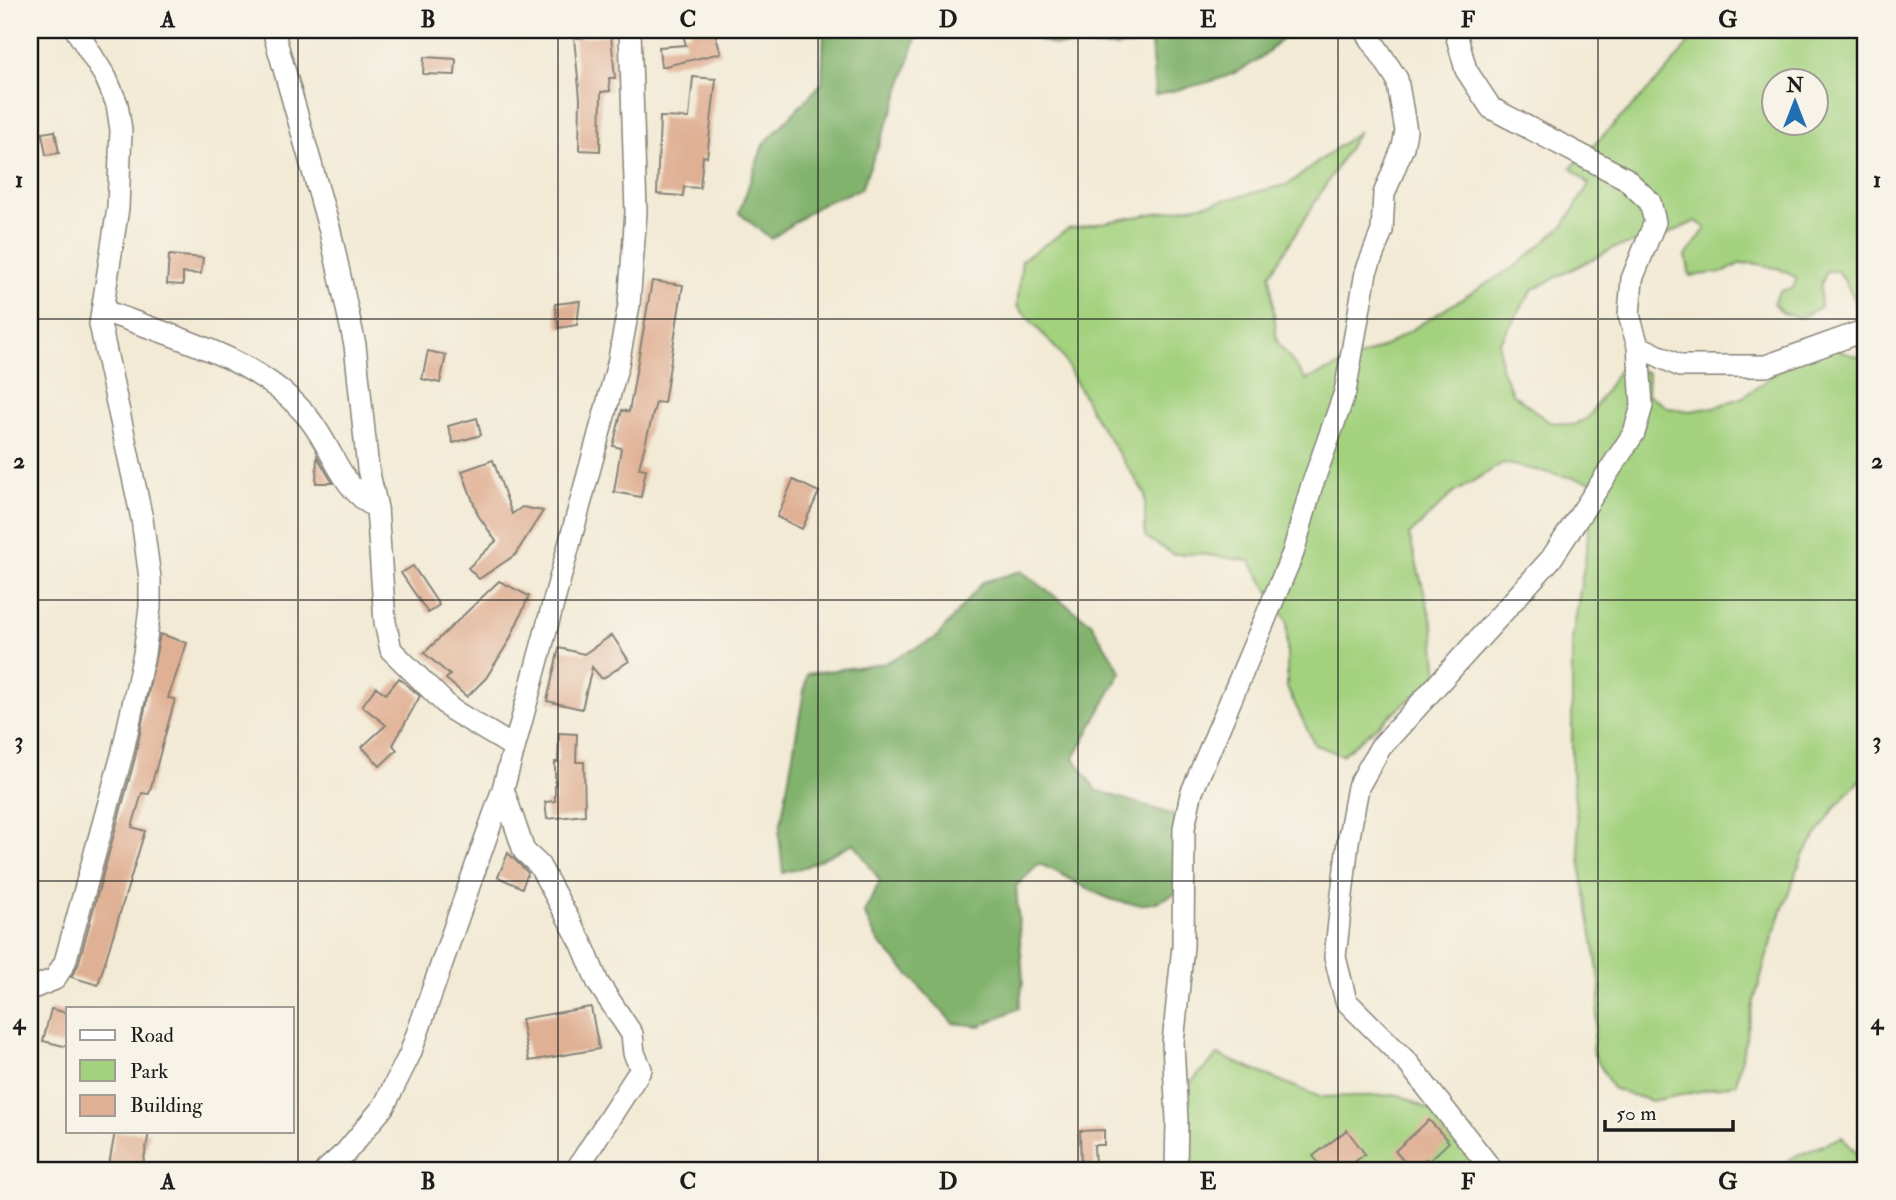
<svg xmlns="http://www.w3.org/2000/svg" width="1896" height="1200" viewBox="0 0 1896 1200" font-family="'IM FELL Double Pica',serif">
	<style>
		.green { fill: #a3d17e; stroke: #60764d; stroke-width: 2; fill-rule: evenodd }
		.forest { fill: #82b36d; stroke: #4f6844; stroke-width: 2 }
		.building { fill: #e0b094 }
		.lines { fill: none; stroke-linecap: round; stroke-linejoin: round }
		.minor-casing { stroke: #878378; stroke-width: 24 }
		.minor { stroke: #fff; stroke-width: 21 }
		.grid { fill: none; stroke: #1c1c1c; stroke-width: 2; stroke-opacity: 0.55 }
		.neatline { fill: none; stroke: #1c1c1c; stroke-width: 2.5 }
		.grid-label { font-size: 23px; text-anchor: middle; font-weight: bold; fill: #1c1c1c }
	</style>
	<rect width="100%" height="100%" fill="#f7f3e8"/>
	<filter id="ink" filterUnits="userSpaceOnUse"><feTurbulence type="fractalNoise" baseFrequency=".0143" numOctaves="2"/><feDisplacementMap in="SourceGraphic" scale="14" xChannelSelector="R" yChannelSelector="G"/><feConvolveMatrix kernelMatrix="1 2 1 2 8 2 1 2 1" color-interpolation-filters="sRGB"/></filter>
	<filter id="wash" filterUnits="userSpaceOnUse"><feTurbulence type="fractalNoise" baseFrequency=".00686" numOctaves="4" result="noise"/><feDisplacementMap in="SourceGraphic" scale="28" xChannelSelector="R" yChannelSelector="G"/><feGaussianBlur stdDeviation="1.57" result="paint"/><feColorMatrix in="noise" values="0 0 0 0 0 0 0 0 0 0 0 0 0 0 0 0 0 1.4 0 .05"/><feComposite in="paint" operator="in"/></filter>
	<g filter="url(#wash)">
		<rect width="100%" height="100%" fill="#f2ead5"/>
		<path class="green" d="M1699 30H1866V313L1860 312C1851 296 1850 285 1837 271H1827L1820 287 1821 307 1800 318 1783 313 1773 303 1780 291 1793 288 1797 278 1780 269 1753 263 1739 264 1725 272 1690 276 1686 256 1706 228 1696 221 1666 235 1614 248 1533 289 1499 343 1501 367 1512 393 1549 422 1574 425 1588 418 1623 364 1648 373 1647 394 1669 408 1691 411 1718 406 1743 397 1780 370 1832 343 1842 352 1866 359V773L1837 805 1803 855 1772 938 1753 1005 1736 1084 1652 1101 1613 1089 1592 1051 1601 988 1582 876 1572 771V640L1587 547 1592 482 1503 463 1452 494 1409 535 1433 626 1438 676 1342 755 1315 745 1287 688V621L1250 561 1200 554H1173L1145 537V494L1094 416 1061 354 1017 306 1022 260 1068 229 1212 203 1289 184 1359 131 1270 275 1277 341 1306 380 1385 346 1520 263 1565 224 1589 184 1571 168 1664 74ZM1773 80H1815V122H1773Z
			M1218 1055 1320 1097 1400 1095 1473 1132 1488 1170H1179L1180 1093Z
			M1842 1137 1866 1164V1170H1782L1789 1159Z"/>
		<path class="forest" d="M824 30H938L916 38 896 102 861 189 821 204 771 239 739 213 763 145 822 83Z
			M1011 30H1290C1248 78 1214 81 1155 95L1151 43 1113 47 1054 45Z
			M1021 571 1091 623 1121 672 1074 758 1096 790 1174 815 1193 861 1187 888C1177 892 1163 901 1152 903 1109 911 1077 878 1039 864L1016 886 1023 981 1019 1008 980 1026 953 1023 877 940 864 913 880 881 854 843 807 866 783 873 779 834 807 674 885 663 936 638 983 582Z"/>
		<g id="blocks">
			<path class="building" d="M691 30H714L721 53 661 67 659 47 686 45 683 35 692 33Z
				M611 35 615 78H609L610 91 601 92 600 151 579 150 580 98 574 38Z
				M424 57 456 59 455 75 423 74Z
				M693 77 716 79 707 157 703 156 700 188 684 187 683 196 657 194 660 117 689 118Z
				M55 131 59 153 46 155 42 133Z
				M169 255 203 258 201 274 183 273V285L167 284Z
				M652 281 683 285 664 403 656 402 639 468 646 469 641 497 614 492 621 448 613 446 622 410 629 412Z
				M580 301 577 325 558 328 555 304Z
				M428 351 446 355 440 383 422 379Z
				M477 418 481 435 453 443 448 426Z
				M317 456 326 472 333 483H316Z
				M493 460 512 514 522 507 543 511 515 555 479 579 468 568 496 541 478 515 462 471Z
				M793 480 819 492 802 529 777 517Z
				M413 566 439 605 428 613 401 573Z
				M499 581 529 596 509 641 486 678 467 697 446 679 450 675 424 653Z
				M160 634 187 643 168 698 175 699 149 794 142 793 132 827 145 831 98 985 71 977 78 965 135 758Z
				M612 635 629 661 602 679 592 667 582 709 547 701 559 648 584 654Z
				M399 678 420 696 393 745 397 750 380 766 362 747 386 725 362 706 376 687 386 694Z
				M559 733 577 734 576 762H584L585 815 547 819 545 802 555 801V762H558Z
				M508 853 528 873 522 888 498 877Z
				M591 1007 599 1049 529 1061 521 1019Z
				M51 1009 68 1013V1047L43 1041Z
				M1429 1120 1449 1142 1428 1162 1426 1159 1412 1170 1395 1151Z
				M1104 1130V1145H1094L1095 1168H1081L1080 1131Z
				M1347 1130 1365 1154 1344 1170H1324L1313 1156Z
				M115 1132H149L142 1170H108Z"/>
		</g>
	</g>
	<g filter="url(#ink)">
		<use href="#blocks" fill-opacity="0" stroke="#878378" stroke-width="2"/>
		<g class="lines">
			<defs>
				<path id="minor" d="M273 30 330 231 355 345 368 469 377 508 385 622 391 650 452 710 514 747
					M1455 30 1466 70 1491 108 1625 178 1650 202 1655 222 1632 279 1629 315 1638 346 1680 366H1766L1866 330
					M102 310C171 337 256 356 306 415 333 446 339 488 377 508
					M503 789 524 851 539 865 582 944 598 983 632 1034 634 1053 641 1069 576 1170
					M30 989 55 979 65 962 122 755 144 654 150 608V578L142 519 100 324 118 208 121 130 117 104 106 78 76 30
					M326 1170 346 1152 384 1106 410 1054 503 789 618 364 629 305 636 212 630 30
					M1176 1170 1177 1120 1173 1043 1183 946 1184 828 1191 794 1293 553 1311 488 1345 392 1366 272 1382 231 1384 194 1403 147 1406 131 1397 79 1365 30
					M1492 1170 1408 1063 1346 1001 1335 957 1348 842 1358 787 1380 748 1551 559 1634 433 1642 406 1638 346"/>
			</defs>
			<use href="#minor" class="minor-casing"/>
			<use href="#minor" class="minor"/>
		</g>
	</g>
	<path class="grid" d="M298 30V1170M558 30V1170M818 30V1170M1078 30V1170M1338 30V1170M1598 30V1170M30 319H1866M30 600H1866M30 881H1866"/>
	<rect width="1896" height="1200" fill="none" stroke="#f7f3e8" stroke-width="77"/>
	<rect x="66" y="1007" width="228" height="126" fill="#f7f3e8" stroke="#9f9d96" stroke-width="2"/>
	<rect x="80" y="1030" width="35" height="10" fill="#ffffff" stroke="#9f9d96" stroke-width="2"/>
	<text x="130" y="1042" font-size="21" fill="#1c1c1c">Road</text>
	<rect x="80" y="1060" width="35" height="21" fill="#a3d17e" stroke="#9f9d96" stroke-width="2"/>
	<text x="130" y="1078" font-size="21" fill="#1c1c1c">Park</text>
	<rect x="80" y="1095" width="35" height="21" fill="#e0b094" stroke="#9f9d96" stroke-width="2"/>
	<text x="130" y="1112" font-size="21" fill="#1c1c1c">Building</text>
	<g transform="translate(1795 102)"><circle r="33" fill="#f7f3e8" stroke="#9f9d96" stroke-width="2"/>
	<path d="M0-5L12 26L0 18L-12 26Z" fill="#1f6fb2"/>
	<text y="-10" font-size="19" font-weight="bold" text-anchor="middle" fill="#1c1c1c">N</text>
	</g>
	<path d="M1605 1120v10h128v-10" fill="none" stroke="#1c1c1c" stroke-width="3.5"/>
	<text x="1616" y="1120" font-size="21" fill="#1c1c1c" stroke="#f7f3e8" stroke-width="5" paint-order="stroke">50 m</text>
	<rect x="38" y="38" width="1819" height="1124" class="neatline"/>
	<g class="grid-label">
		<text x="168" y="27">A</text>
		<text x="428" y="27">B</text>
		<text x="688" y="27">C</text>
		<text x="948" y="27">D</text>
		<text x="1208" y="27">E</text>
		<text x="1468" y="27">F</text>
		<text x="1728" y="27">G</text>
		<text x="19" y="187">1</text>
		<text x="1877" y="187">1</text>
		<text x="19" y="468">2</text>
		<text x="1877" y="468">2</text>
		<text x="19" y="748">3</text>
		<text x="1877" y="748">3</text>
		<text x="19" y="1029">4</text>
		<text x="1877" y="1029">4</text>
		<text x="168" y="1189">A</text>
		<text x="428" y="1189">B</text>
		<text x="688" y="1189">C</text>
		<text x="948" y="1189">D</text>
		<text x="1208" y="1189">E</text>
		<text x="1468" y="1189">F</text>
		<text x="1728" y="1189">G</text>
	</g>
</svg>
